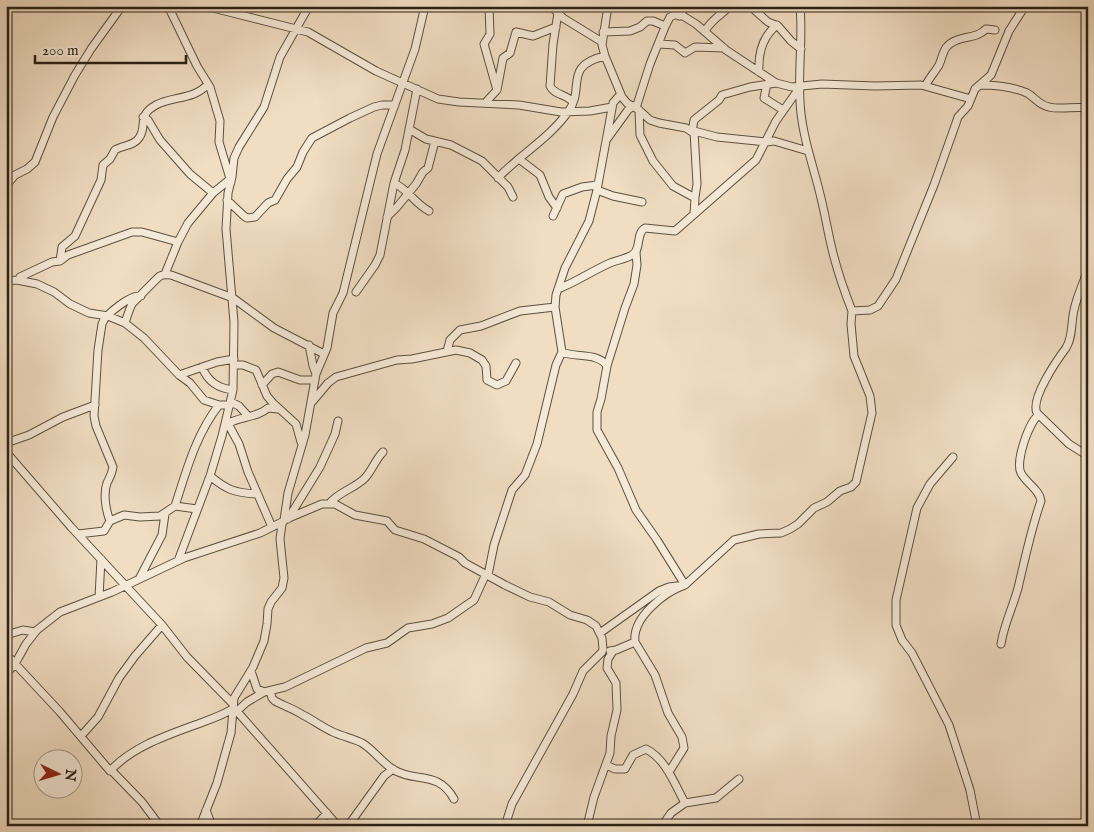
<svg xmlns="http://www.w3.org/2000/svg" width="1094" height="832" viewBox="0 0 1094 832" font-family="'IM FELL English',serif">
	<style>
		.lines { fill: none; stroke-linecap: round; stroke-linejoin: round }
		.minor-casing { stroke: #5c5040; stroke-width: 9 }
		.minor { stroke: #f5e9d7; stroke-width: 7 }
	</style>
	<rect width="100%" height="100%" fill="#f0ddc2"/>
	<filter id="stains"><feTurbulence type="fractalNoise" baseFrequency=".004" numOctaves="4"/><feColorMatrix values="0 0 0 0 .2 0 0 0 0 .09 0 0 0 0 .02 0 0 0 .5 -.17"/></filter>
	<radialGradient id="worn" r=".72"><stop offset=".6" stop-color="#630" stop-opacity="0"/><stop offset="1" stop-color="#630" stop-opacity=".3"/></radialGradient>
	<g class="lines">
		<defs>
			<path id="minor" d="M168 6 197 66 210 87 220 121 219 142 231 182
				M205 6 308 32 376 71 438 99 459 102 519 105 561 112 590 111 612 107
				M489 6 490 34 484 44 497 90
				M551 6 563 18 602 42
				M608 6 602 45 605 56 622 97 627 103 639 110 650 120 659 123 686 128 692 132 694 131 717 137 766 142 774 141 808 151
				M675 6 679 13V16H683L696 24 726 50 776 83 792 87 822 84 875 86 921 85 971 99
				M750 6 768 22 778 26 791 41 801 49
				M800 6C803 38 798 69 800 101 801 131 812 162 819 190 825 212 828 235 834 257 839 276 845 293 852 311L870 310 878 306 896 279 934 185 956 123 958 117 968 106 975 89 991 75 1009 31 1025 6
				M558 13 553 44 550 86C554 95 566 94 573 102
				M679 16 686 6
				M705 31C711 20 721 15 730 6
				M603 32 630 31 640 27 647 21H653L665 26
				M659 44 675 45 685 53 695 47 724 48
				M759 72C758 54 762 37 777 25
				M767 84 764 98 783 110
				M926 85C929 78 935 72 939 65 944 54 942 46 957 40 967 36 977 38 986 29L995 30
				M981 85C996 85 1013 87 1027 93 1035 97 1038 105 1049 107 1061 110 1075 106 1088 108
				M486 102 497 90 503 58 510 53 516 32 533 36 556 27
				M636 108 650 64 665 27 670 17 679 13
				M639 110 640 135 653 161 673 186 695 198 694 214
				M143 117 148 120 160 140 190 174 213 193
				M409 129 426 139 451 145 482 161 508 187 513 197
				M694 131 697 184 695 197
				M692 132 694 120 719 100 722 95 750 87 776 83
				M607 139 628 110 633 106
				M519 159 540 175 549 197 557 208
				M498 178C505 170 513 164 521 157 538 143 555 130 568 112 586 88 562 66 605 56
				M394 183C409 190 414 203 429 211
				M6 186 15 175 27 169 35 162 53 117 75 75 91 49 122 6
				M597 190 613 196 642 202
				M227 200 244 216 247 218 255 217 268 203 275 200 287 179 297 167 303 152 312 138 350 118 374 107 382 105H395
				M553 216 563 194 582 187 597 185
				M387 217 397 207 416 184 423 172 428 168 435 141
				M60 261 62 247 75 236 101 180 103 165 110 159 115 150C123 145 134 146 139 138 148 126 136 116 156 105 173 96 194 100 208 84
				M1088 270C1083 283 1077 296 1074 310 1071 322 1073 337 1066 348 1057 360 1030 399 1037 413L1069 444 1088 456
				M165 274 178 242 188 223 213 193 229 180
				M20 277 52 262 60 261 68 255 132 232H142L178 242
				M6 281 17 280 37 284 54 292 70 304 89 313 108 316 125 323 144 338 179 375 190 383 204 400 219 405H230
				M558 289C576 282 592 271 610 263 617 260 626 259 632 255 642 250 635 234 645 228L675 231 756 160 776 121 800 87
				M356 292 375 265 380 255 394 183 405 150 417 89
				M125 323C127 317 129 310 132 304 134 302 157 278 160 276 163 274 167 275 171 275L233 298 274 328 324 354
				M309 345 313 366 316 374
				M447 351 450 340 460 330 481 326 520 311 555 307
				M562 352C575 358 598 352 607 366L601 399 597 412V430L618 468 636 510 657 540 685 585C665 592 632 617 635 642L655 675 668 713 682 737 684 748 669 772
				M234 365H243L256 370 267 396 273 403 296 424 301 442
				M607 366 625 308 634 284 637 265 636 252
				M202 367C208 382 218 388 233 390
				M179 375 217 362 234 359
				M262 385 272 374 278 372 300 380H315
				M231 402 239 406 248 416
				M312 402 328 383 336 377 397 360 412 359 456 350 470 353 482 360 486 366 487 380 497 385 506 381 516 363
				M226 420 239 444 248 472 272 527
				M227 424C240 416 257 418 268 408L278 409
				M6 443 29 435 63 417 95 405
				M6 452 71 527 162 625 187 657 232 703
				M953 457 930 484 917 508 896 600V625L902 640 912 653 949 725 970 790 977 826
				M210 476C227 490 235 493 257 494
				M329 504H335L355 515 387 521 395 530 424 539 459 557 465 563 505 585 530 597 549 602 570 615 587 620 596 626 602 638 603 649 602 652 583 671 573 694 512 804 505 826
				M175 506C186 472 196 434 219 405
				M288 519 320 467 335 434 338 421
				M284 520 322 504H329C338 492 354 489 365 478 372 471 375 460 383 452
				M110 521 124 515 140 517 160 516 175 506 197 509
				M78 534 104 531 110 521C106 511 103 494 107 483 110 477 112 474 113 467L96 426 94 416 98 350 102 324C105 314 132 294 141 296
				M178 561 210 476 222 436 233 390 234 322 226 229 228 193 232 177 234 158 239 147 264 107 280 57 309 6
				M139 579 162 535 165 514
				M99 597 101 559
				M600 633 659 591 669 587 685 585 734 540 759 534 781 533 790 529 798 524 814 508 827 502 840 491 851 487 856 482 872 413 870 396 854 356 851 324 852 311
				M6 635 23 630 35 632
				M1001 644C1004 624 1013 607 1018 588 1025 559 1031 529 1041 501 1040 490 1026 483 1021 473 1015 462 1029 421 1039 415
				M610 651 616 650 635 642
				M6 654 60 712 110 771 111 770 142 802 160 826
				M251 671 257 689 264 692 285 687 366 648 387 643 408 628 432 624 448 618 474 600 485 576 488 575 494 545 512 490 525 475 537 444 556 365 562 352 555 307 556 295 565 268 589 221 597 190 613 103 619 96 622 97
				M6 674 15 664 26 644 37 630 60 612 112 592 184 558 260 533 284 521
				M270 691 272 698 275 701C284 706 294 709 303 715 313 720 322 727 333 732 341 736 355 739 362 743 374 750 382 763 394 770 416 783 438 770 454 799
				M236 712 247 702 264 692
				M81 736 98 717 119 678 135 656 162 625
				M606 765 615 769H625L633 755 646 749C666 759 675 785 685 803
				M110 771C132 747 165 736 195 725 208 720 222 716 234 708L338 826
				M206 810 212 826
				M200 826 217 783 231 733 234 698 253 667 264 641 267 624 268 609 271 602 282 588 284 578 280 539 282 524 284 520 288 493 305 435 316 374 327 348 333 313 343 293 377 154 415 49 425 6
				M315 826 327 813
				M348 826 384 776 393 769
				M587 826 594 797 610 753 611 736 617 710 616 683 607 668 608 659 613 651
				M662 826 671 813 685 803 716 798 739 779"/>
		</defs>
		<use href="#minor" class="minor-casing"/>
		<use href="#minor" class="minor"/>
	</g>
	<rect width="1094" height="832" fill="none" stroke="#f0ddc2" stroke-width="25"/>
	<rect x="8" y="8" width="1079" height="817" fill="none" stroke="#2a2115" stroke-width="2.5"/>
	<rect x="12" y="12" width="1069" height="807" fill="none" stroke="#2a2115"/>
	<g transform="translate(58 774) rotate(95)"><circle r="24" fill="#f5e9d7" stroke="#a49989"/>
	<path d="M0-4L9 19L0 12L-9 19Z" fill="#8f2418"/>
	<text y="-8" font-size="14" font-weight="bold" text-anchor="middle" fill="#2a2115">N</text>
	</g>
	<path d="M35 55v8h151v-8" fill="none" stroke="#2a2115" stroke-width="2.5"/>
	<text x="42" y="55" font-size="15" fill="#2a2115" stroke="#f5e9d7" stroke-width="4" paint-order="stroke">200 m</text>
	<rect width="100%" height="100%" filter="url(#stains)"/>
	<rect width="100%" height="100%" fill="url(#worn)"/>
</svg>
